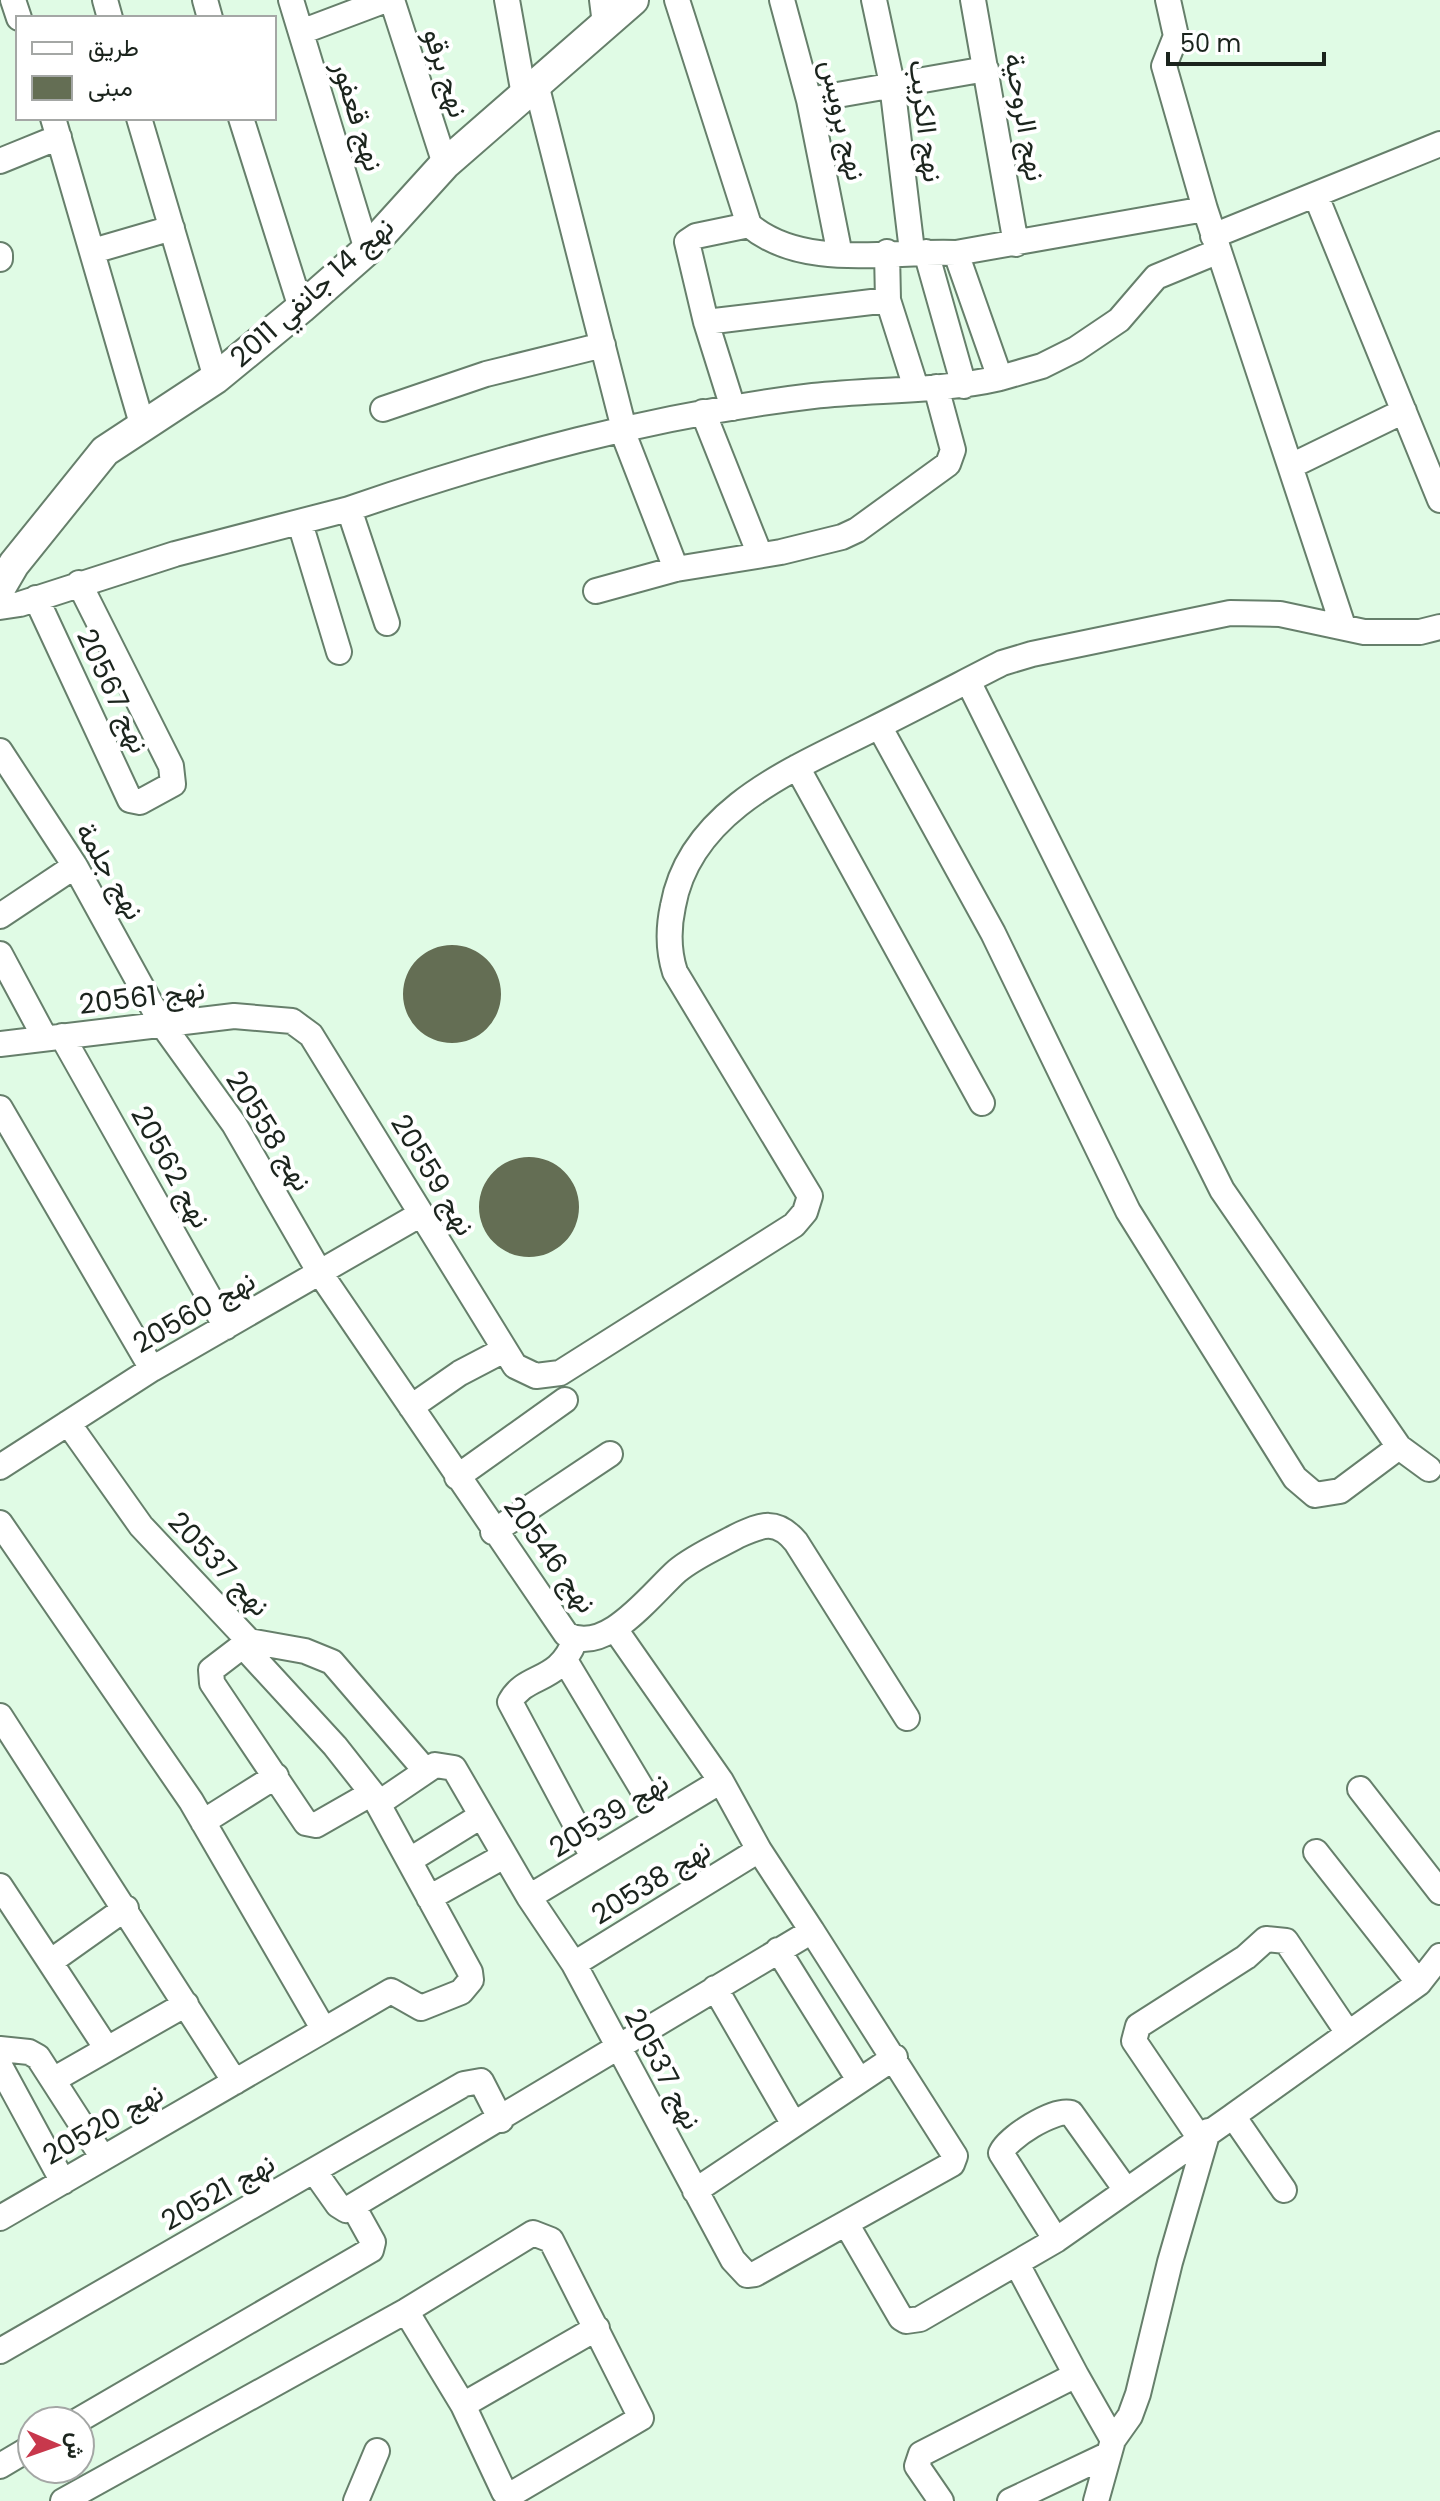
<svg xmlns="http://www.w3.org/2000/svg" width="1440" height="2501" viewBox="0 0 1440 2501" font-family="Poppins,Vazirmatn,sans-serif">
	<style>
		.building { fill: #646e54 }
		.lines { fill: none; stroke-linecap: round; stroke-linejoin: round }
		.minor-casing { stroke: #667f6b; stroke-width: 28 }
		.tertiary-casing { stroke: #667f6b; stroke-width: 34 }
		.minor { stroke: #fff; stroke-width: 24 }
		.tertiary { stroke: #fff; stroke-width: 30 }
		.labels { text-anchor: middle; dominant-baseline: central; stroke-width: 8; stroke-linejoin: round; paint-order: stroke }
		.street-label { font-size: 28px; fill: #1b241d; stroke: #fff }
	</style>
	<rect width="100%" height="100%" fill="#e0fbe5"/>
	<path class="building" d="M403 994a49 49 0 1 1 98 0a49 49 0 1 1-98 0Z
		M479 1207a50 50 0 1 1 100 0a50 50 0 1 1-100 0Z"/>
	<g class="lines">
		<defs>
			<path id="minor" d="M13 0 19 18
				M105 0 110 18
				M205 0 210 18
				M291 0 367 250
				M392 0 445 164
				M507 0 524 95
				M602 0 605 24
				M782 0 809 100 840 255
				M874 0 892 84 912 251
				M973 0 1016 244
				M1168 0 1176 36 1164 66 1205 209 1343 626
				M301 32 386 0
				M536 84 624 429
				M809 100 986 69
				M53 118 142 424
				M139 118 216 378
				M241 118 301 308
				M0 161 59 137
				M1316 196 1440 500
				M1213 236 1440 144
				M93 251 172 228
				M887 252 888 300
				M926 252 964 386
				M956 253 1205 209
				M0 255V259
				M706 322 888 300 916 388
				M1000 378 1042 366 1076 349 1119 320 1156 277 1219 251
				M733 408 706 322 687 242 696 236 749 225
				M383 409 486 374 603 345
				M703 412 760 555
				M622 430 676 569
				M1291 466 1404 411
				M300 523 339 652
				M596 591 676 569 781 552 842 537 857 530 948 464 953 450 936 387
				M36 598 130 800 140 802 173 784 171 766 79 583
				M0 607 20 604 175 554 349 509
				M387 623 349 509C500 457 654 415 813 396 875 389 939 392 1000 378L956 253C890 250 804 271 749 225L677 0
				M968 681 1222 1190 1399 1447 1429 1469
				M879 726 993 933 1128 1211 1295 1478 1315 1495 1340 1491 1399 1447
				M0 751 75 866 162 1024 234 1124 320 1273 566 1634C605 1657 651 1594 677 1571 695 1556 717 1547 737 1536 762 1524 777 1519 796 1542L907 1718
				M797 767 982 1103
				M0 916 75 866
				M0 954 45 1038
				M62 1036 226 1327
				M0 1044 234 1016 292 1021 311 1035 515 1366 536 1376 560 1373 794 1225 805 1212 810 1196 675 972C668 950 668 929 673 906 690 810 793 769 871 730 915 708 959 685 1002 663L1032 654 1230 613 1280 614 1364 632H1420L1440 627
				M0 1108 152 1369
				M411 1407 460 1373 504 1350
				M68 1423 141 1526 249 1641 305 1651 332 1662 425 1770
				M0 1467 152 1369 421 1214
				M457 1477 565 1400
				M0 1523 191 1801 324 2030 391 1991 421 2008 461 1992 471 1980 470 1972 372 1793 335 1746 244 1647
				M493 1532 610 1454
				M575 1640C558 1685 526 1672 510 1702L593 1857
				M249 1641 211 1670 212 1683 306 1823 316 1825 372 1793
				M566 1662 659 1817
				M0 1716 235 2082
				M1360 1789 1440 1892
				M379 1803 435 1765 454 1768 529 1897 574 1964 733 2260 747 2275 755 2274 952 2164 955 2156 812 1931
				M203 1822 276 1776
				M1316 1852 1419 1983
				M410 1860 481 1816
				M0 1886 50 1962 126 1908
				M529 1897 721 1781
				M429 1898 504 1856
				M778 1950 859 2080
				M50 1962 107 2049
				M574 1964 759 1850
				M715 1988 793 2123
				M0 2049 29 2052 38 2057 103 2158
				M0 2066 63 2182
				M53 2080 186 2004
				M1199 2137 1134 2041 1138 2026 1246 1957 1266 1939 1286 1941 1348 2033
				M314 2171 338 2205 346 2210 812 1931 759 1850 721 1781 615 1629
				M1284 2190 1233 2116 1419 1983 1440 1956
				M695 2191 895 2057
				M0 2218 324 2030
				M847 2225 901 2318 906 2321 920 2319 1056 2240 1233 2116
				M1056 2240 1001 2153C1007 2138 1054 2108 1071 2113L1126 2190
				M406 2311 463 2405 597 2328
				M0 2351 464 2084 481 2081 501 2120
				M1076 2375 1113 2440
				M77 2421 371 2250 373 2242 353 2206
				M0 2466 32 2447
				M63 2501 406 2311 533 2233 551 2240 641 2418 510 2495 504 2492 463 2405
				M356 2501 377 2451
				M941 2501 917 2466 921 2454 1076 2375 1017 2264
				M1010 2501 1109 2454
				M1096 2501 1113 2440 1130 2416 1138 2394 1170 2262 1208 2131"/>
			<path id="tertiary" d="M0 588 14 564 105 451 216 378 301 308 367 250 445 164 633 0"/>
		</defs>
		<use href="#minor" class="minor-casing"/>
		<use href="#tertiary" class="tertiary-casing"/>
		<use href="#minor" class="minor"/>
		<use href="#tertiary" class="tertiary"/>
	</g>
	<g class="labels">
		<g class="street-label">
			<text transform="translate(446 73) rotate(73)">نهج برقو</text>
			<text transform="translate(358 116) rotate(73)">نهج قعفور</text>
			<text transform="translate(1025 117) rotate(80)">نهج الروحية</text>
			<text transform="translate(843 120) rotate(77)">نهج برويس</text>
			<text transform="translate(926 121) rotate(83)">نهج الكريب</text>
			<text transform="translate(312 292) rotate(-42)">نهج 14 جانفي 2011</text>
			<text transform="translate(113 691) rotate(65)">نهج 20567</text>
			<text transform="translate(110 871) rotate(60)">نهج جلمة</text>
			<text transform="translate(142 997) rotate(-7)">نهج 20561</text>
			<text transform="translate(269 1131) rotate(58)">نهج 20558</text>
			<text transform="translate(171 1167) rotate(61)">نهج 20562</text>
			<text transform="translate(433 1175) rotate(59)">نهج 20559</text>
			<text transform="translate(194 1312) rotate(-30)">نهج 20560</text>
			<text transform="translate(550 1555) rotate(54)">نهج 20546</text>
			<text transform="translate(219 1564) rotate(46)">نهج 20537</text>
			<text transform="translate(609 1815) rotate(-32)">نهج 20539</text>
			<text transform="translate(651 1882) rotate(-32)">نهج 20538</text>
			<text transform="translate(663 2069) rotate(62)">نهج 20537</text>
			<text transform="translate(103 2124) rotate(-30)">نهج 20520</text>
			<text transform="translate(218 2192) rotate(-30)">نهج 20521</text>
		</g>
	</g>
	<rect x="16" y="16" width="260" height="104" fill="#ffffff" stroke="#a4a7a5" stroke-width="2"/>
	<rect x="32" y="42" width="40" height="12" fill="#ffffff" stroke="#a4a7a5" stroke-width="2"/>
	<text x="88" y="56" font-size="24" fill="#1b241d">طريق</text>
	<rect x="32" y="76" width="40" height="24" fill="#646e54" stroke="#a4a7a5" stroke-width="2"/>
	<text x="88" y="96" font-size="24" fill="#1b241d">مبنى</text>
	<g transform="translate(56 2445) rotate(92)"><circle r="38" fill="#ffffff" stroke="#a4a7a5" stroke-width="2"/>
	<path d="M0-6L14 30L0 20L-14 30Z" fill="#c8384c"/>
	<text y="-12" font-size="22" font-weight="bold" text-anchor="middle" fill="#1b241d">ش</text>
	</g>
	<path d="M1168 52v12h156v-12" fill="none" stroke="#1b241d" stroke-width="4"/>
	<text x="1180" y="52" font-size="24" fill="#1b241d" stroke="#ffffff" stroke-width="6" paint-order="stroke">50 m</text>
</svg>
